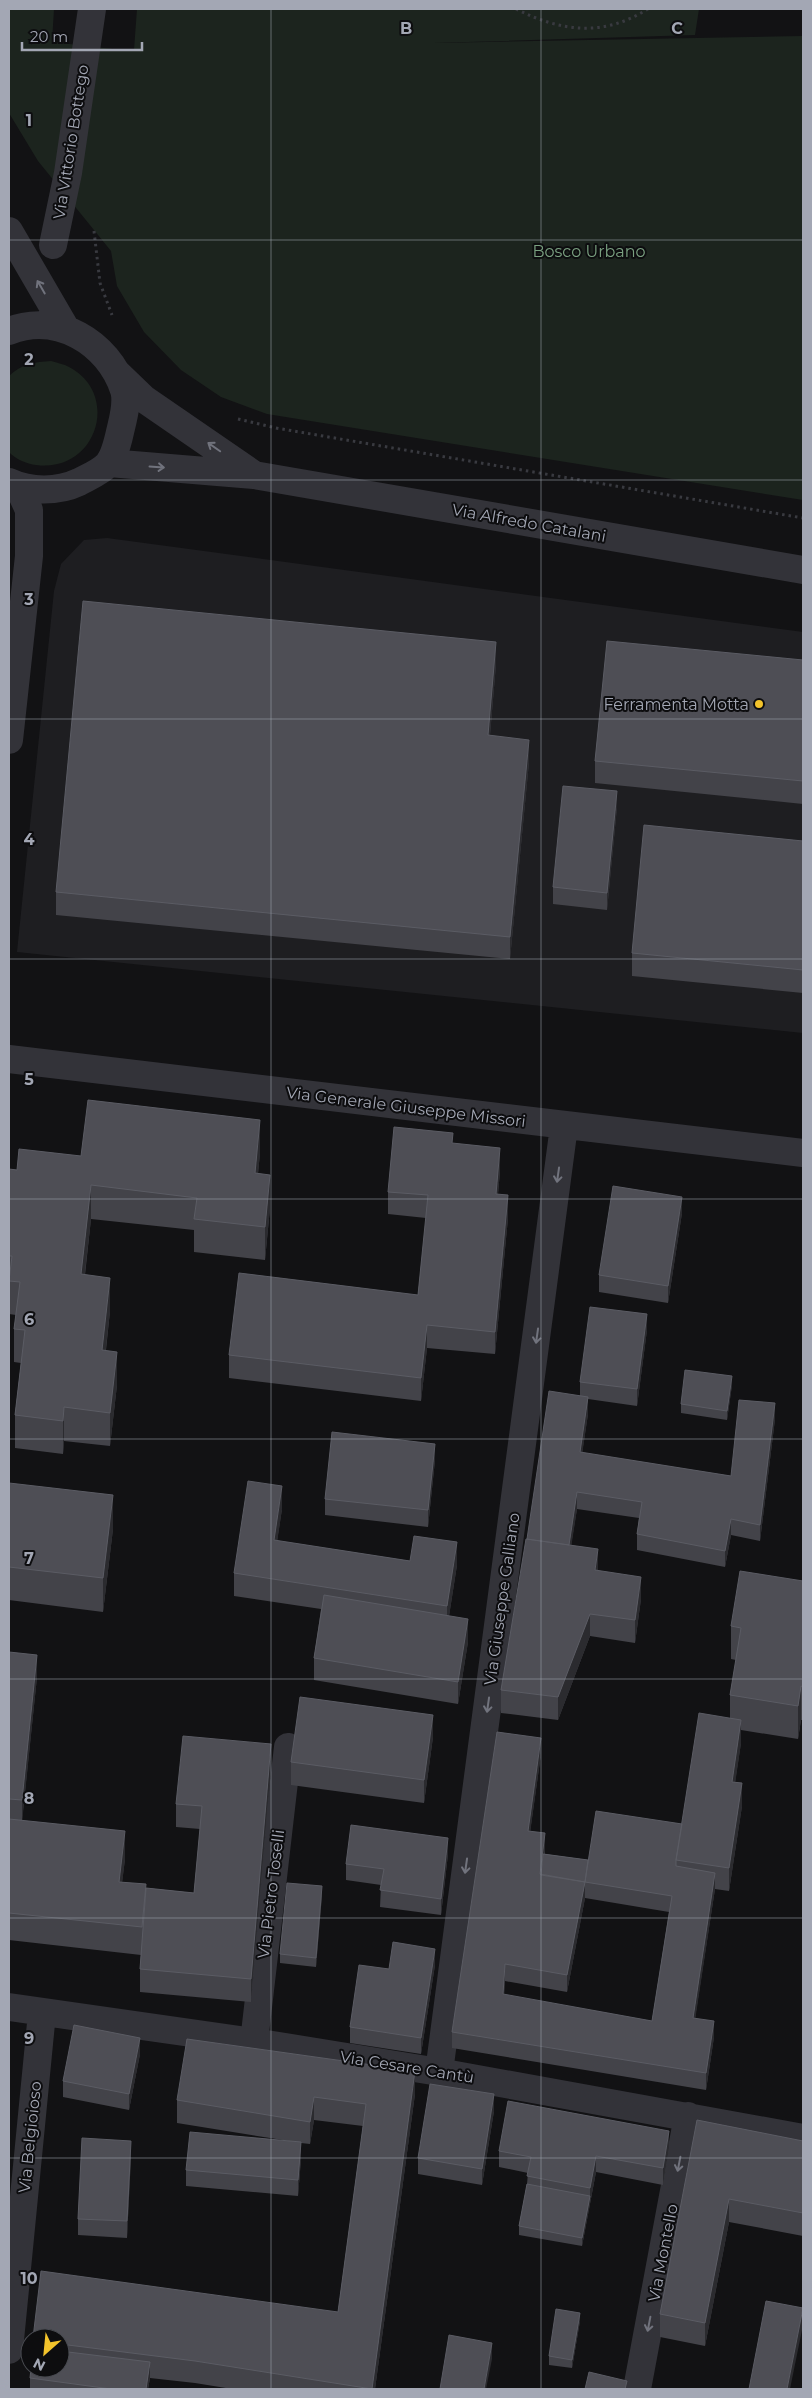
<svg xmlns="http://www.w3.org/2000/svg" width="812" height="2398" viewBox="0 0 812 2398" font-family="Montserrat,sans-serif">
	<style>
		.built { fill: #1e1e21 }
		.green { fill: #1c241e }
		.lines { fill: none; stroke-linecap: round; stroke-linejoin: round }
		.path { stroke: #393a40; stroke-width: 3; stroke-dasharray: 2.5 4; stroke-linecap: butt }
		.minor { stroke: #333339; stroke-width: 28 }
		.wall { fill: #434349; fill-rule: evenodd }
		.shaded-wall { fill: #2b2b2f }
		.building { fill: #4e4e55; stroke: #5b5c64; fill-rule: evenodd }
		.oneway { stroke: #71737d }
		.grid { fill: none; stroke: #a3a7b4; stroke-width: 1; stroke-opacity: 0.55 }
		.poi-dot { fill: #f3c32b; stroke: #0d0d0f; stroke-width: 2 }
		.labels { text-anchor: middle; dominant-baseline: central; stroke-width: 4; stroke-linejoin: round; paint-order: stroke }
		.street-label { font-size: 16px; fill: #a3a7b4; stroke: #0d0d0f }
		.park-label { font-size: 16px; fill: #7aa080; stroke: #0d0d0f }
		.poi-label { font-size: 16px; fill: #a3a7b4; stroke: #0d0d0f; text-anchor: end }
		.grid-label { font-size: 16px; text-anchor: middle; font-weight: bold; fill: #a3a7b4; stroke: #0d0d0f; stroke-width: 4; stroke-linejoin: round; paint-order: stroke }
	</style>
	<rect width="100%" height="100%" fill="#121214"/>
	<path class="built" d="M107 538 803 632V1033L17 952 54 591 61 564 84 540Z"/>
	<path class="green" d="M9 9H54L52 42 130 51 134 50 137 9H699L695 35 434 43 803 36V500L267 414 221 397 181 370 144 332 117 286 111 251 38 161 9 113Z
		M51 361C57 363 64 364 69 367 121 394 97 473 36 465 27 464 15 459 9 452V376C21 364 35 362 51 361Z"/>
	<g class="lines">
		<path class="path" d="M516 9C562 32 603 37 648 9
			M94 231 100 283 112 315
			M238 419 276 428 803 518"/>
		<path class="minor" d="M9 231 66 329
			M53 245 68 173 92 9
			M9 331C57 312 108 342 124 390 128 403 123 419 120 432 118 441 114 457 108 464 101 472 88 477 79 482 58 492 30 492 9 482
			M117 373 144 399 253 474
			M109 463 254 475 803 570
			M9 740 29 556V510L18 486
			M9 1059 803 1153
			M9 2007 254 2042 439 2072 803 2138
			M254 2042 288 1747
			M439 2072 564 1126
			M9 2350 42 2013
			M637 2389 688 2116"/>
	</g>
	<path class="wall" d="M803 660V804L595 783V761Z
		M496 664 490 735 529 762 510 959 56 915V892Z
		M617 807 607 910 553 904V887Z
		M803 841V993L632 976V953Z
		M453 1144 500 1171 498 1194 508 1218 495 1354 427 1348 421 1401 229 1378V1355L418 1295 426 1218 388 1214V1192Z
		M260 1153 258 1173 270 1208 265 1260 194 1252V1230L91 1219 85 1275 110 1311 106 1350 117 1385 110 1446 64 1441 63 1454 15 1448V1415L21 1363 14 1362V1329L16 1315 9 1314V1169L17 1170 81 1156Z
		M682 1213 668 1303 599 1292V1275Z
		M647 1330 637 1406 588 1399V1414L582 1453 731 1476 775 1419 760 1541 731 1535 725 1567 637 1550V1534L639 1518 577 1509 571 1545 598 1571 641 1599 635 1643 590 1636 558 1720 501 1713V1690L527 1539 580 1396V1382Z
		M732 1385 727 1420 681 1413V1404Z
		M435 1460 428 1527 325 1515V1499Z
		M9 1483 113 1529 103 1612 9 1600Z
		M282 1509 277 1541 410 1561 457 1565 449 1616 468 1642 458 1704 314 1680V1658L321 1609 234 1596V1573Z
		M803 1581V1720H801L798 1739 741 1730V1743L735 1782 742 1806 729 1891 715 1889 695 2018 714 2037 706 2090 452 2048V2032L541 1754 530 1832 545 1850V1854L588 1860 682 1824 730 1718V1695L736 1660 731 1659V1626ZM585 1898 669 1912 652 2021 504 1995 505 1981 567 1992Z
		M9 1652 37 1677 22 1820 125 1859 122 1882 146 1888 194 1893 200 1829 176 1827V1804L271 1767 251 2002 140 1992V1969L141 1955 9 1940Z
		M433 1737 424 1803 291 1785V1762Z
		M448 1854 441 1915 380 1907 381 1885 346 1880V1864Z
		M322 1895 316 1967 280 1963V1954Z
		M435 1965 421 2054 350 2043V2027L389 1969Z
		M140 2054 129 2110 63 2097V2081Z
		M415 2094 375 2389H232L195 2383 150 2378 148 2389H30V2378L60 2368V2338L338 2312 363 2126 314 2120 310 2144 301 2143V2159L298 2196 186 2186V2170L289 2141 177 2123V2100Z
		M494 2111 482 2185 418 2174V2158Z
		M697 2120 803 2141V2236L729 2222 705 2346 660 2337V2314Z
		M669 2148 663 2185 596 2172 582 2246 519 2235V2226L527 2184 528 2173 499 2167V2151Z
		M131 2157 127 2238 78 2235V2219Z
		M580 2321 572 2368 549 2365V2356Z"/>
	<path class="shaded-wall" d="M496 642V664L488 758V735Z
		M529 740V762L510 959V937Z
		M617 791V807L607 910V893Z
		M260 1120V1153L255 1206V1173Z
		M500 1148V1171L496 1217V1194Z
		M270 1175V1208L265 1260V1227Z
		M91 1185V1219L81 1307V1274Z
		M508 1195V1218L495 1354V1332Z
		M682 1197V1213L668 1303V1286Z
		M110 1278V1311L102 1383V1350Z
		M647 1314V1330L637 1406V1389Z
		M427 1325V1348L421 1401V1378Z
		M117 1352V1385L110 1446V1413Z
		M732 1376V1385L727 1420V1411Z
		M588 1397V1414L580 1469V1452Z
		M775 1403V1419L760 1541V1525Z
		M64 1407V1441L63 1454V1421Z
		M435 1444V1460L428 1527V1510Z
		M282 1486V1509L274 1563V1540Z
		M577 1492V1509L568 1568V1552Z
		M113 1495V1529L103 1612V1578Z
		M731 1519V1535L725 1567V1551Z
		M457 1542V1565L447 1629V1606Z
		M598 1549V1572L595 1570Z
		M641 1577V1599L635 1643V1620Z
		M590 1614V1636L558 1720V1697Z
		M468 1619V1642L458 1704V1682Z
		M37 1655V1677L22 1823V1800Z
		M801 1686V1720L798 1739V1706Z
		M433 1715V1737L424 1803V1780Z
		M741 1720V1743L732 1805V1782Z
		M541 1738V1754L528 1848V1831Z
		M271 1744V1767L251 2002V1979Z
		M742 1783V1806L729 1891V1868Z
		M125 1831V1859L119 1909V1882Z
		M545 1833V1850L541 1882 540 1874Z
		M448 1838V1854L441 1915V1899Z
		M715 1873V1889L693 2034V2018Z
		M585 1882V1898L567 1992V1975Z
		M322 1886V1895L316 1967V1958Z
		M435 1949V1965L421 2054V2038Z
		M505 1964V1981L503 2011V1994Z
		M714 2021V2037L706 2090V2073Z
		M140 2038V2054L129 2110V2094Z
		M415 2071V2094L375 2389H372Z
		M494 2094V2111L482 2185V2169Z
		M314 2097V2120L310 2144V2122Z
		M669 2131V2148L663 2185V2168Z
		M131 2141V2157L127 2238V2221Z
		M301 2142V2159L298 2196V2180Z
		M596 2156V2172L590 2204V2188Z
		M590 2196V2204L582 2246V2238Z
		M729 2199V2222L705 2346V2323Z
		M803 2308V2325L790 2389H787Z
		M580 2313V2321L572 2368V2360Z
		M492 2343V2359L486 2389H484Z
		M150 2362V2378L148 2389H146Z"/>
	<path class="building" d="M83 601 496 642 488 735 529 740 510 937 56 892Z
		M607 641 803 660V781L595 761Z
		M563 786 617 791 607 893 553 887Z
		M644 825 803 841V970L632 953Z
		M88 1100 260 1120 255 1173 270 1175 265 1227 194 1219 197 1198 91 1185 81 1274 110 1278 102 1350 117 1352 110 1413 64 1407 63 1421 15 1415 25 1330 14 1329 20 1282 9 1281 12 1256H9V1169L17 1170 19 1149 81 1156Z
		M394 1127 453 1133 452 1143 500 1148 496 1194 508 1195 495 1332 427 1325 421 1378 229 1355 239 1273 418 1295 428 1195 388 1192Z
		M613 1186 682 1197 668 1286 599 1275Z
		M590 1307 647 1314 637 1389 580 1382Z
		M685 1370 732 1376 727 1411 681 1404Z
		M549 1391 588 1397 580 1452 731 1476 739 1400 775 1403 760 1525 731 1519 725 1551 637 1534 642 1502 577 1492 569 1545 527 1539Z
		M332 1432 435 1444 428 1510 325 1499Z
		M248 1481 282 1486 274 1540 410 1561 414 1536 457 1542 447 1606 234 1573Z
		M9 1483 113 1495 103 1578 9 1567Z
		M526 1539 598 1549 595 1570 641 1577 635 1620 590 1614 558 1697 501 1690Z
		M740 1571 803 1581V1687L801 1686 798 1706 730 1695 741 1628 731 1626Z
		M324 1595 468 1619 458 1682 314 1658Z
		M9 1652 37 1655 22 1800 9 1799Z
		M300 1697 433 1715 424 1780 291 1762Z
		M699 1713 741 1720 732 1782 742 1783 729 1868 676 1860Z
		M497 1732 541 1738 528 1831 545 1833 540 1874 585 1882 596 1811 682 1824 676 1860V1866L715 1873 693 2018 714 2021 706 2073 452 2032ZM585 1882 672 1896 652 2021 503 1994 505 1964 567 1975Z
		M183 1736 271 1744 251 1979 140 1969 146 1888 194 1893 202 1806 176 1804Z
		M9 1819 125 1831 119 1882 146 1884 142 1927 9 1913Z
		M351 1825 448 1838 441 1899 380 1890 384 1869 346 1864Z
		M543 1854 588 1860 585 1882 541 1875Z
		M287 1883 322 1886 316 1958 280 1954Z
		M393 1942 435 1949 421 2038 350 2027 359 1965 389 1969Z
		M74 2025 140 2038 129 2094 63 2081Z
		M187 2039 415 2071 372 2389 195 2361 60 2344V2338H33L41 2271 338 2312 366 2104 314 2097 310 2122 177 2100Z
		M430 2084 494 2094 482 2169 418 2158Z
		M508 2101 669 2131 663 2168 596 2156 590 2188 527 2176 531 2157 499 2151Z
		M697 2120 803 2141V2213L729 2199 705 2323 660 2314Z
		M190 2132 301 2142 298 2180 186 2170Z
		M82 2138 131 2141 127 2221 78 2219Z
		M527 2184 590 2196 582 2238 519 2226Z
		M766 2301 803 2308 787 2389H749Z
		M556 2309 580 2313 572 2360 549 2356Z
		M449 2335 492 2343 484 2389H440Z
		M60 2351 150 2362 146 2389H111L30 2378 31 2368H60Z
		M589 2372 627 2381 625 2389H585Z"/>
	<defs><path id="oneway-shaft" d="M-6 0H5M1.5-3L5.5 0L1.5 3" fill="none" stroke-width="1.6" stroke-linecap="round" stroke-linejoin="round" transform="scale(1.25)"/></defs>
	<g class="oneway">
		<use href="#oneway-shaft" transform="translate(41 287) rotate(-120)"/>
		<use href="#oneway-shaft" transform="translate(214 447) rotate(-145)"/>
		<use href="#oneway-shaft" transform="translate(157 467) rotate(4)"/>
		<use href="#oneway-shaft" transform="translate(558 1175) rotate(98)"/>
		<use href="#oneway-shaft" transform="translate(537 1336) rotate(98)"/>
		<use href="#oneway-shaft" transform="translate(488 1705) rotate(98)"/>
		<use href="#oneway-shaft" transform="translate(466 1866) rotate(98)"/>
		<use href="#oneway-shaft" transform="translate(679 2164) rotate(101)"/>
		<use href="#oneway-shaft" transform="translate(649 2324) rotate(101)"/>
	</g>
	<path class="grid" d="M271 9V2389M541 9V2389M9 240H803M9 480H803M9 719H803M9 959H803M9 1199H803M9 1439H803M9 1679H803M9 1918H803M9 2158H803"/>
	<circle class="poi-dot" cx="759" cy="704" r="5"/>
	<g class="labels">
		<g class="street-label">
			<text transform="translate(71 142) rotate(-81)">Via Vittorio Bottego</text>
			<text transform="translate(529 523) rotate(10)">Via Alfredo Catalani</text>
			<text transform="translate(406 1107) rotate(7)">Via Generale Giuseppe Missori</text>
			<text transform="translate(502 1599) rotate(-82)">Via Giuseppe Galliano</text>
			<text transform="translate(271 1894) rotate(-83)">Via Pietro Toselli</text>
			<text transform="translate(407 2067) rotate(9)">Via Cesare Cantù</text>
			<text transform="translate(30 2137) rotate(-84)">Via Belgioioso</text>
			<text transform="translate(663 2253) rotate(-79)">Via Montello</text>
		</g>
		<g class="park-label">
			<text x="589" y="251">Bosco Urbano</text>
		</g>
		<g class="poi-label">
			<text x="749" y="704">Ferramenta Motta</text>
		</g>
	</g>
	<g class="grid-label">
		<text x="406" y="34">B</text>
		<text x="677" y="34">C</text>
		<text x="29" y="126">1</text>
		<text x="29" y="365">2</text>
		<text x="29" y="605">3</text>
		<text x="29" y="845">4</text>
		<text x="29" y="1085">5</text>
		<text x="29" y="1325">6</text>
		<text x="29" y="1564">7</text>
		<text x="29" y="1804">8</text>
		<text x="29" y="2044">9</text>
		<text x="29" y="2284">10</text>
	</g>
	<rect width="812" height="2398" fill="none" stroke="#a3a7b4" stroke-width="20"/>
	<g transform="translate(45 2353) rotate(207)"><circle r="24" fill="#0d0d0f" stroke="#494b51"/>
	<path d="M0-4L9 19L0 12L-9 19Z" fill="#f3c32b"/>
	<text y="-8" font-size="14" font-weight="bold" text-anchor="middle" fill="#a3a7b4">N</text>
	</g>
	<path d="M22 42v8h120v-8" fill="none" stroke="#a3a7b4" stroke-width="2.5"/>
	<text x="30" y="42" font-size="15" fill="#a3a7b4" stroke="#0d0d0f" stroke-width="4" paint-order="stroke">20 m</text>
</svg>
